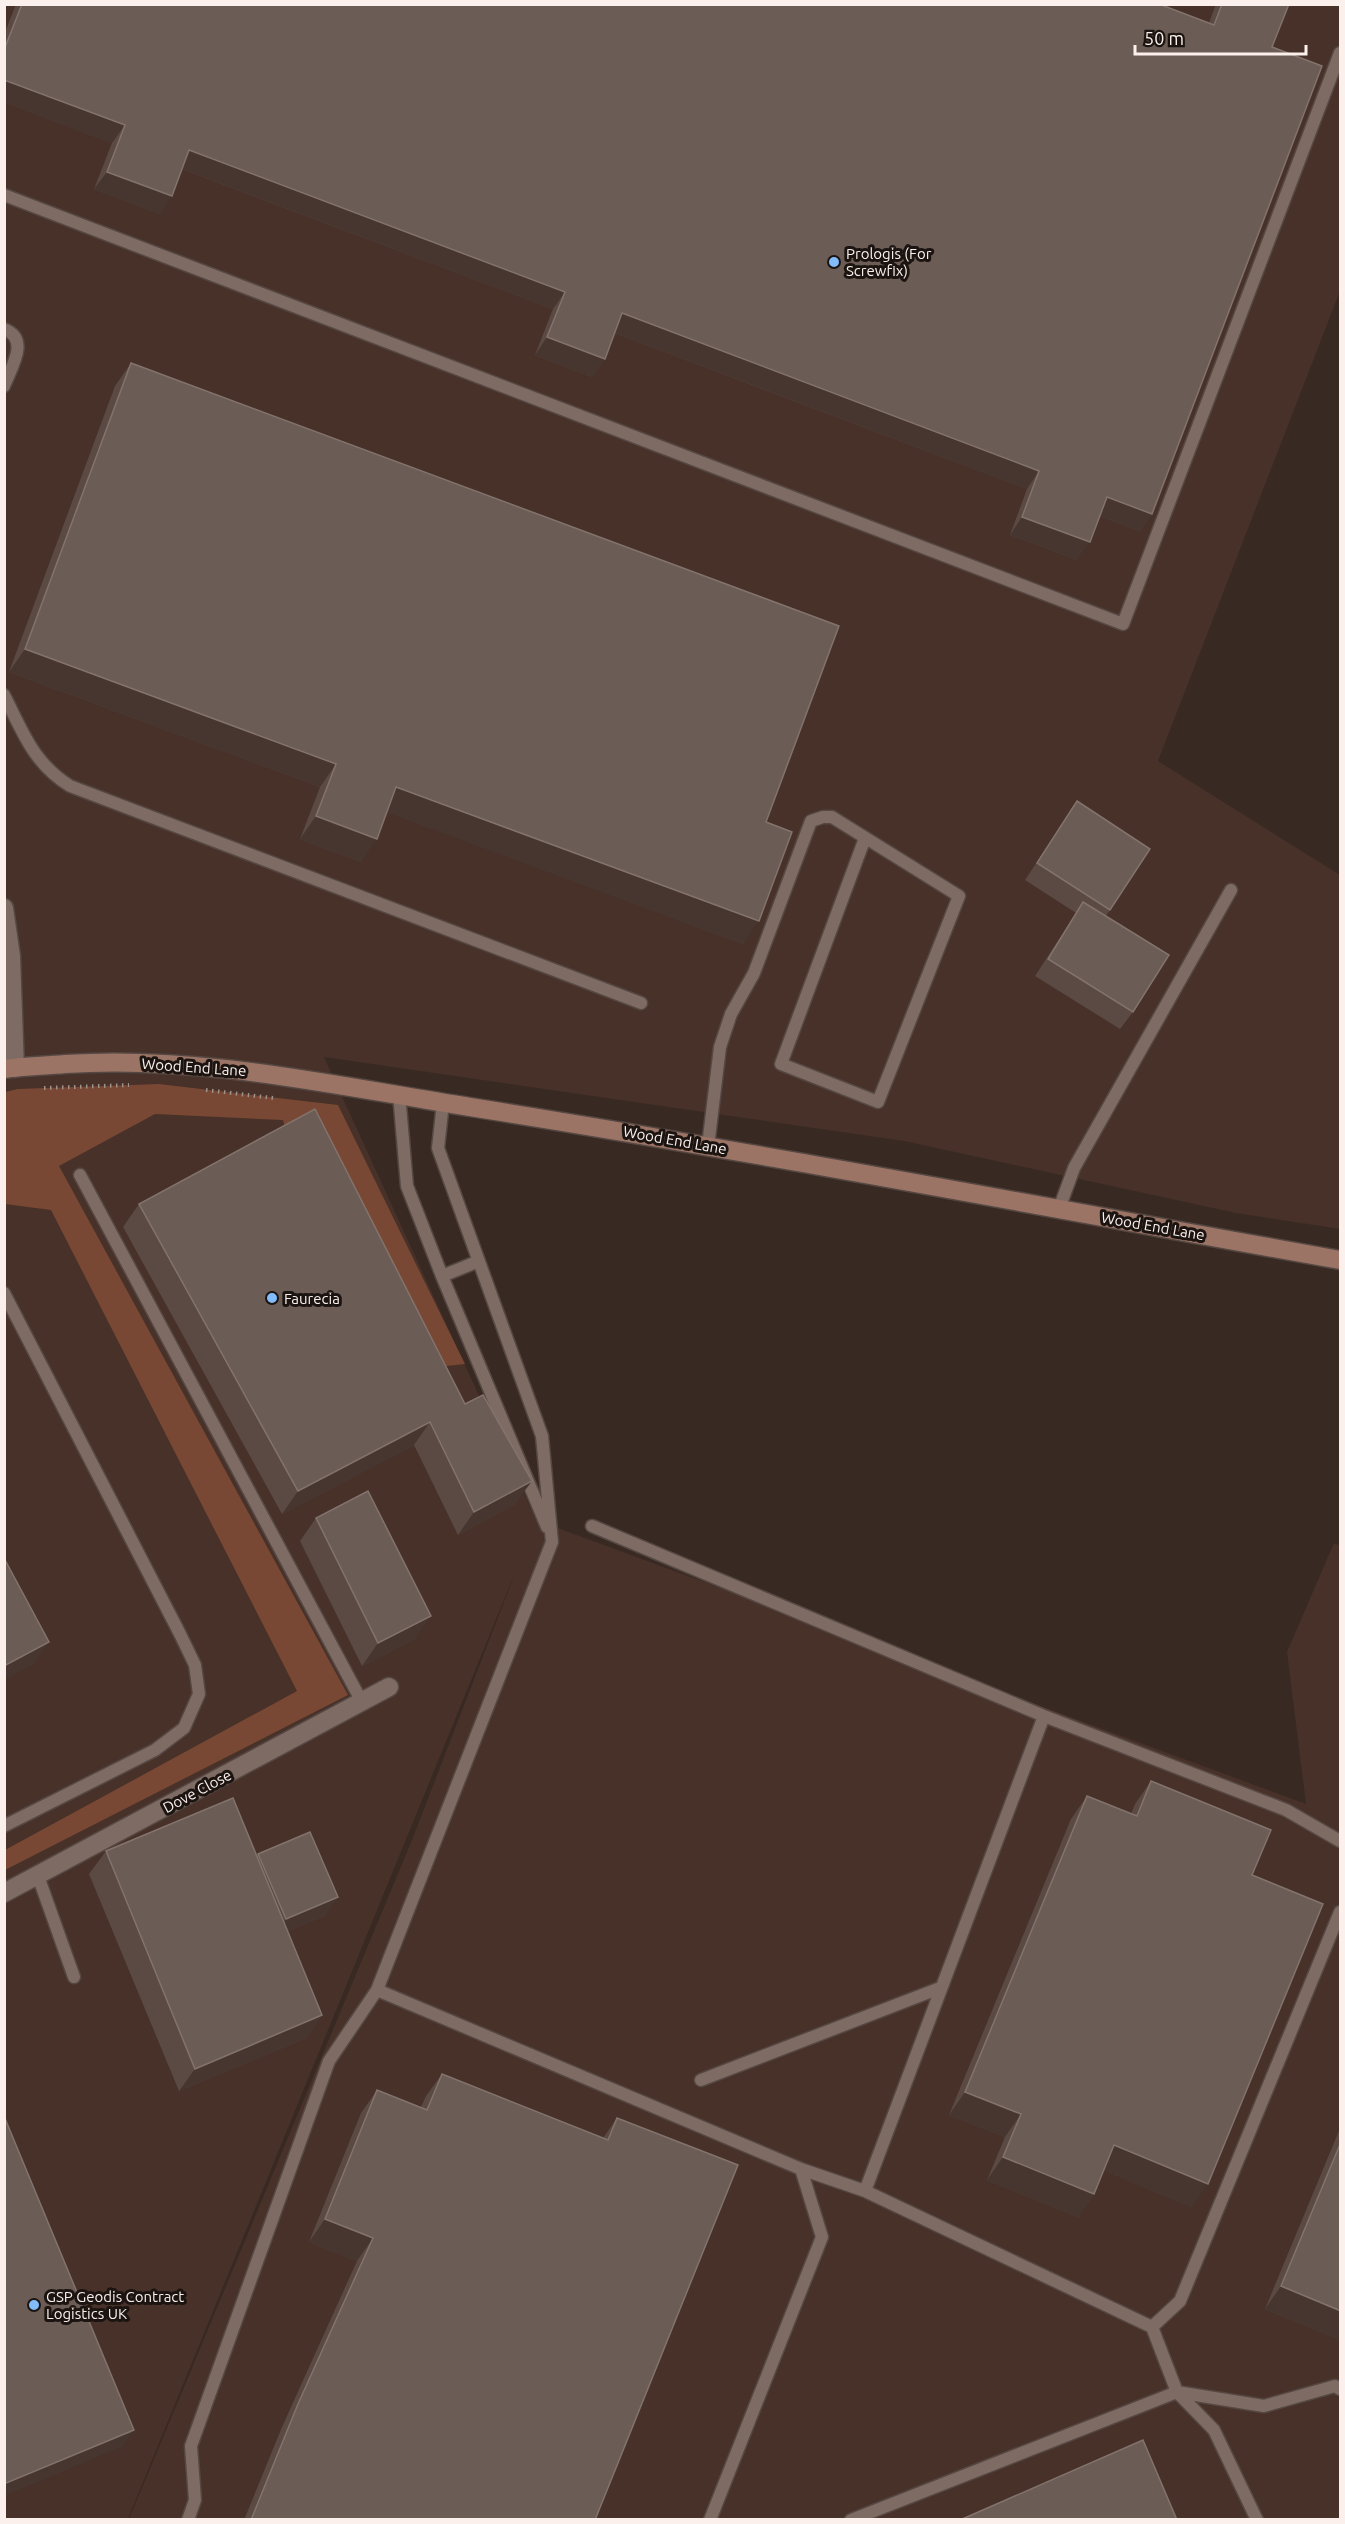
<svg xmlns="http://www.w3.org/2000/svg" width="1345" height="2524" viewBox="0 0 1345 2524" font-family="Ubuntu,sans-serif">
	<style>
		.built { fill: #473128 }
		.forest { fill: #784835 }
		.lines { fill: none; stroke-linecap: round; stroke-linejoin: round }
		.lane-casing { stroke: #554742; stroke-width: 15 }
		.street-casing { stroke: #554742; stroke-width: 21 }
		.secondary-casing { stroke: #554742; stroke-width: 21 }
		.path { stroke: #9f928d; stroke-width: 4; stroke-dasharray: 1.5 4.5; stroke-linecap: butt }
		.lane { stroke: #7e6b64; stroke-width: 12 }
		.street { stroke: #7e6b64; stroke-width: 18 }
		.secondary { stroke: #9b7465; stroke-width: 18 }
		.wall { fill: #5b4a44 }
		.shaded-wall { fill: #46362f }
		.building { fill: #6c5c56; stroke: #83736d; stroke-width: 1.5 }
		.poi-dot { fill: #83bcfb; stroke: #1b1411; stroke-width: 2 }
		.labels { text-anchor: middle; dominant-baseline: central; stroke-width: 6; stroke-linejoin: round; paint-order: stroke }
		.poi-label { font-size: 15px; fill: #fbf0ec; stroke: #1b1411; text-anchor: start }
		.street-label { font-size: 15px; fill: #fbf0ec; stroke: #1b1411 }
	</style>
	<rect width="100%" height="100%" fill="#392923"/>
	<path class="built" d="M5 5H1340V291L1158 761 1340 875V1229L1236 1213 904 1141 324 1057 536 1520 1306 1804 1287 1652 1334 1543 1340 1546V2519H129L412 1840 517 1568 128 2519 5 2520Z"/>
	<path class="forest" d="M159 1084 338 1105 465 1364 418 1369 288 1138 283 1120 155 1114 59 1166 348 1695 5 1870V1850L297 1691 51 1210 5 1204V1092L18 1089Z"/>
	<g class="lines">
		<defs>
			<path id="lane" d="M4 195 1123 624 1340 53
				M4 329C30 339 12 366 4 386
				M4 695C23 732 33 763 70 786L641 1003
				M399 1094 407 1186 442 1276 547 1527
				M708 1146 720 1047 731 1014 754 973 811 821 823 817H832L959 896 878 1102 781 1064 865 838
				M80 1175 362 1702
				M1059 1209 1074 1168 1231 890
				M442 1276 479 1261
				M4 1293 180 1634 195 1665 199 1694 184 1728 155 1750 4 1826
				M592 1526 1044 1716 1286 1810 1340 1841
				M38 1876 74 1977
				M377 1990 801 2169 865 2191 1152 2327 1177 2392 1264 2406 1335 2386 1340 2389
				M701 2080 940 1988
				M865 2191 1044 1716
				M1152 2327 1180 2301 1340 1912
				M188 2520 195 2500 191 2446 329 2061 377 1990 552 1542 542 1436 438 1148 443 1103
				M710 2520 822 2237 801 2169
				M851 2520 1177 2392 1214 2430 1257 2520"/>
			<path id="street" d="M4 908 11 956 15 1068
				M4 1893 389 1687"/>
			<path id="secondary" d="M4 1069C25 1066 45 1066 65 1064 202 1055 336 1086 470 1107 761 1153 1050 1208 1340 1260"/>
		</defs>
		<use href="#lane" class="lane-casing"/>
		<use href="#street" class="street-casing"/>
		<use href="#secondary" class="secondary-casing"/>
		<path class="path" d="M44 1088 129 1085
			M206 1090 273 1098"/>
		<use href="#lane" class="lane"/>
		<use href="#street" class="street"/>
		<use href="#secondary" class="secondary"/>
	</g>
	<path class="wall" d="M16 4H1159L1209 23 1216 4H1289L1272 47 1152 514 1140 531 1100 516 1077 560 1010 535 1027 489 615 333 605 359 592 377 535 355 553 309 182 169 160 214 94 189 112 143 4 102V35Z
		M131 363 766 822 743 944 387 812 361 862 300 839 320 787 9 672 115 386Z
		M1077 801 1150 849 1106 916 1133 1012 1120 1029 1035 976 1076 913 1025 880Z
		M315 1109 515 1504 458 1535 414 1445 282 1514 123 1227 139 1204Z
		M316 1518 415 1639 362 1666 300 1541Z
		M1151 1781 1252 1875 1192 2207 1103 2170 1094 2194 1078 2217 987 2180 1005 2137 949 2115 1071 1819 1087 1796 1131 1814 1135 1804Z
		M106 1851 257 1856 258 1854 326 1915 288 1931 322 2015 306 2038 179 2091 89 1874Z
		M442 2074 603 2138 617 2118 595 2520H244L282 2427 357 2261 309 2242 361 2113 377 2090 421 2107 426 2096Z
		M1341 2126V2340L1265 2309Z"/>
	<path class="shaded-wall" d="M4 80 125 125 112 143 4 102Z
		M189 150 565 292 553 309 177 167Z
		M107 172 172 196 160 214 94 189Z
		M622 313 1039 471 1027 489 610 331Z
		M547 337 605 359 592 377 535 355Z
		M1107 497 1152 514 1140 531 1095 514Z
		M1022 517 1090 542 1077 560 1010 535Z
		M25 649 336 764 320 787 9 672Z
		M396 787 759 921 743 944 380 810Z
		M316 816 377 839 361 862 300 839Z
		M430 1422 414 1445 282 1514 298 1491Z
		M532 1481 515 1504 458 1535 474 1512Z
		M431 1616 415 1639 362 1666 378 1643Z
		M49 1642 33 1665 4 1680V1666Z
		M338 1897 326 1915 274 1937 286 1919Z
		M322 2015 306 2038 179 2091 195 2069Z
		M965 2092 1021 2114 1005 2137 949 2115Z
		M1114 2145 1208 2184 1192 2207 1098 2168Z
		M1003 2157 1094 2194 1078 2217 987 2180Z
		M325 2219 373 2238 357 2261 309 2242Z
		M1281 2286 1341 2311V2340L1265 2309Z
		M134 2430 122 2447 4 2496V2484Z"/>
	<path class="building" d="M22 4H1159L1214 25 1222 4H1289L1272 47 1322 66 1152 514 1107 497 1090 542 1022 517 1039 471 622 313 605 359 547 337 565 292 189 150 172 196 107 172 125 125 4 80V50Z
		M131 363 839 626 766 822 792 832 759 921 396 787 377 839 316 816 336 764 25 649Z
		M1077 801 1150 849 1110 910 1037 863Z
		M1083 902 1169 955 1133 1012 1048 959Z
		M315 1109 465 1404 483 1395 532 1481 474 1512 430 1422 298 1491 139 1204Z
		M368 1491 431 1616 378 1643 316 1518Z
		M4 1558 49 1642 4 1666Z
		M1151 1781 1271 1830 1252 1875 1323 1904 1208 2184 1114 2145 1094 2194 1003 2157 1021 2114 965 2092 1087 1796 1137 1816Z
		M233 1798 322 2015 195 2069 106 1851Z
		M310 1832 338 1897 286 1919 258 1854Z
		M442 2074 608 2140 617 2118 738 2165 595 2520H251L298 2404 373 2238 325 2219 377 2090 427 2110Z
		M4 2116 134 2430 4 2484Z
		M1341 2142V2311L1281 2286Z
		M1143 2440 1177 2520H960Z"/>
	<g class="poi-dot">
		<circle cx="834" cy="262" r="6"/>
		<circle cx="272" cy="1298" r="6"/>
		<circle cx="34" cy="2305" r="6"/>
	</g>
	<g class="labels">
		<g class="poi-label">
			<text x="846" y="253">Prologis (For<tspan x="846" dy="17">Screwfix)</tspan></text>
			<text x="284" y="1298">Faurecia</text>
			<text x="46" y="2296">GSP Geodis Contract<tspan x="46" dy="17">Logistics UK</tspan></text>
		</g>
		<g class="street-label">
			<text transform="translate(194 1067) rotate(4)">Wood End Lane</text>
			<text transform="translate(675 1140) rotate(10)">Wood End Lane</text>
			<text transform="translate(1153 1226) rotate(10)">Wood End Lane</text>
			<text transform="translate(197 1791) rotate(-28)">Dove Close</text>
		</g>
	</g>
	<rect width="1345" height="2524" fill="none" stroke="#fbf0ec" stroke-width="12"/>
	<path d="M1135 45v9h171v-9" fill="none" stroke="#fbf0ec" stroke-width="3"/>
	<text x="1144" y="45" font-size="18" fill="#fbf0ec" stroke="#1b1411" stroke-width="4.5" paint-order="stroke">50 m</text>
</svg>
